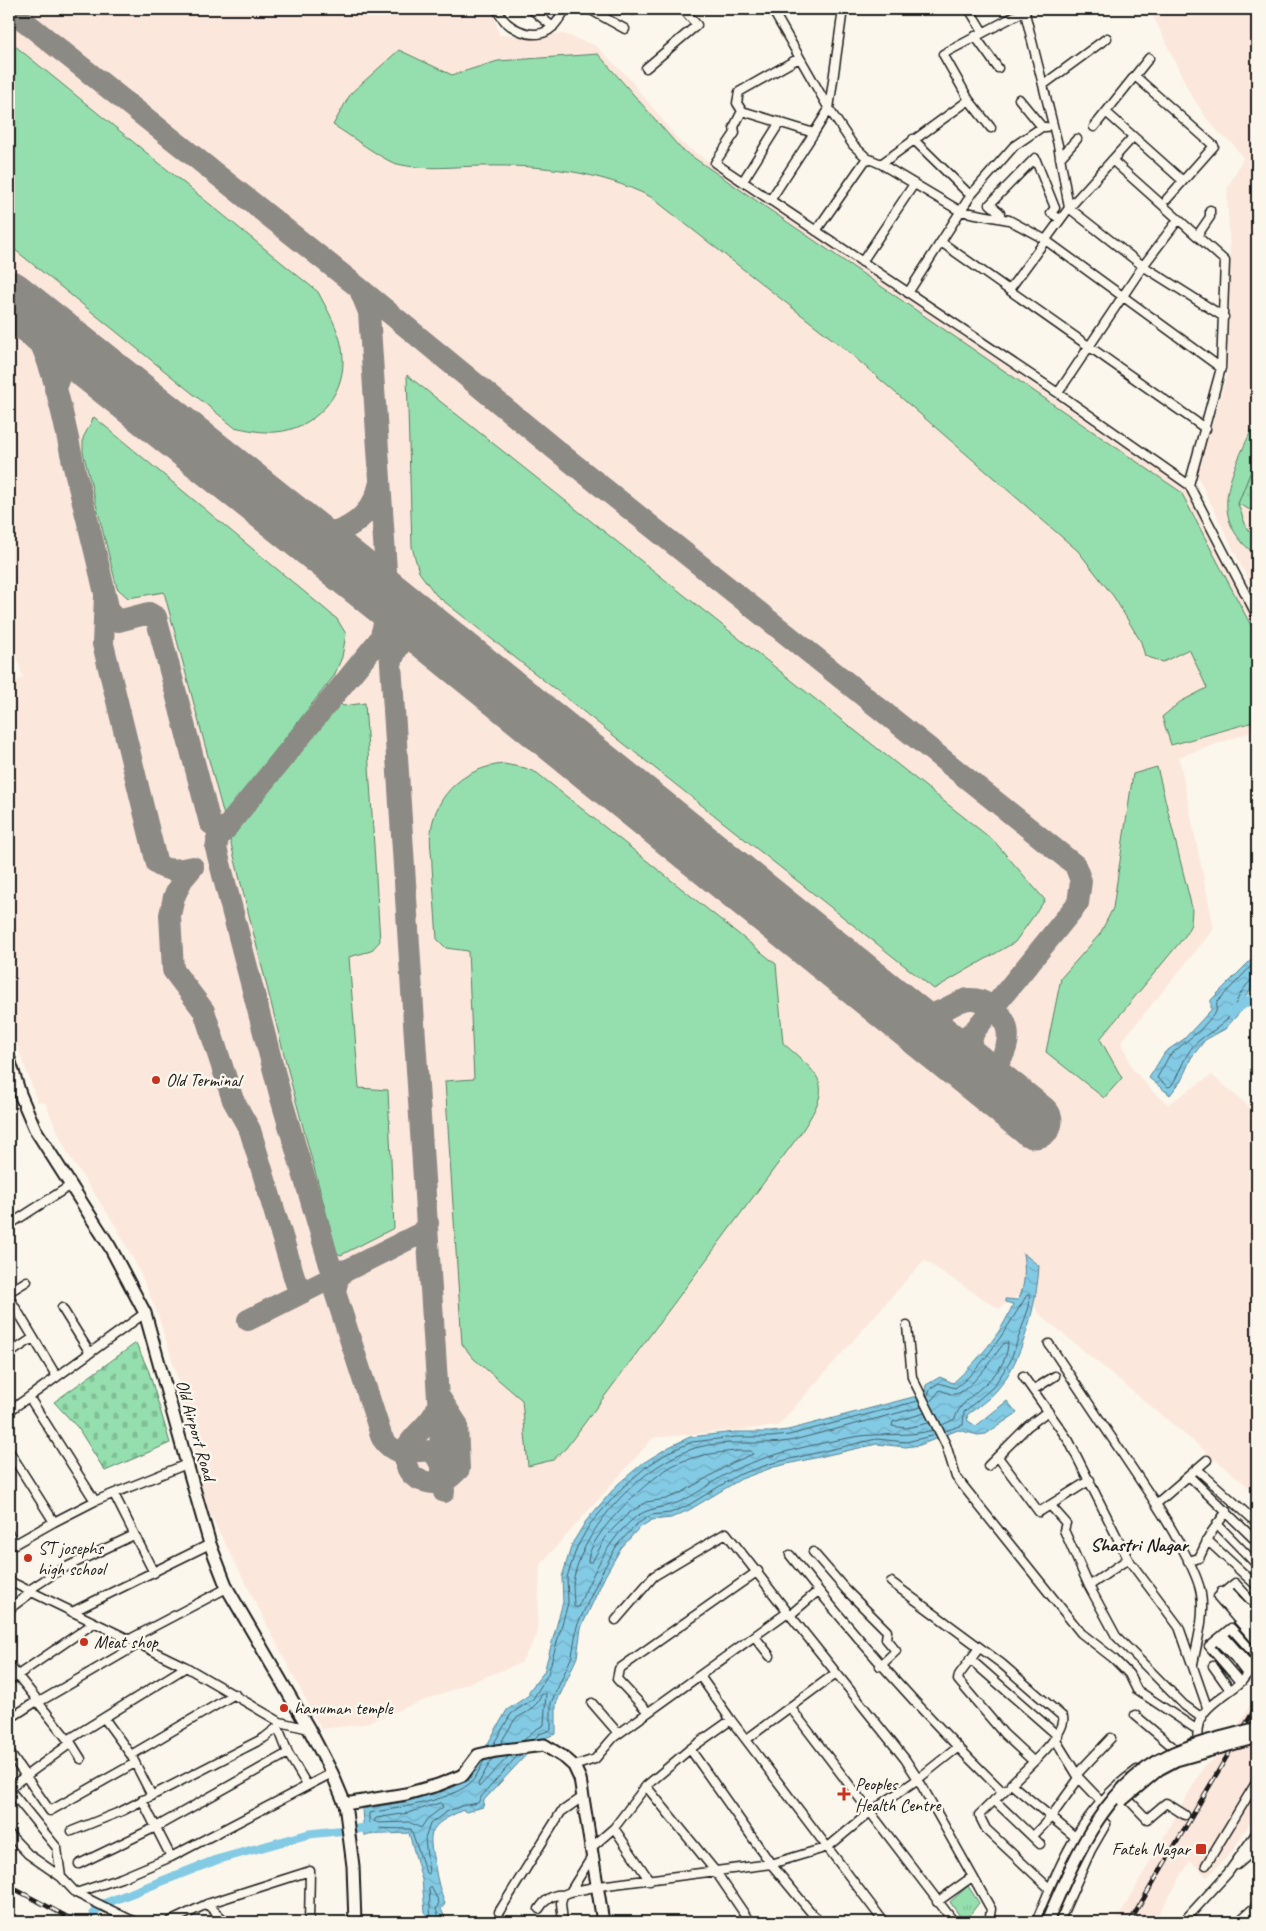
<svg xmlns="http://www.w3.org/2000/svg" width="1266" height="1931" viewBox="0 0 1266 1931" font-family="Caveat,sans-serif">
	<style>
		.built { fill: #fce7dc }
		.grass { fill: #95dfae; stroke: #587e65 }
		.cemetery { fill: url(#cemetery-stones); stroke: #587e65 }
		.park { fill: url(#park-tufts); stroke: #587e65 }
		.water { fill: url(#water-waves); stroke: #5a8494 }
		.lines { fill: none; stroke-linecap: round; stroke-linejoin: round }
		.shore { stroke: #45626c; stroke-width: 1 }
		.canal { stroke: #83cae4; stroke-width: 9 }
		.taxiway { stroke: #8c8a84; stroke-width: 22 }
		.runway { stroke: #8c8a84; stroke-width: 55 }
		.street-casing { stroke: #1c1c1c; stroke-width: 11 }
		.secondary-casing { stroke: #1c1c1c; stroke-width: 15 }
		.street { stroke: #fbf7ec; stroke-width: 8 }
		.secondary { stroke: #fbf7ec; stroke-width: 11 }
		.rail-casing { stroke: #1c1c1c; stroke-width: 4.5 }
		.rail { stroke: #fbf7ec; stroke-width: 2.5; stroke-dasharray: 8; stroke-linecap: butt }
		.secondary-bridge-casing { stroke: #1c1c1c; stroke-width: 15; stroke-linecap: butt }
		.secondary-bridge { stroke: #fbf7ec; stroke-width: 11 }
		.poi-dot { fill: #c8321e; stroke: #fbf7ec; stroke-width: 2 }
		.labels { text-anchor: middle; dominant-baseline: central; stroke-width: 5; stroke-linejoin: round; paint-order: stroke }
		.poi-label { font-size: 18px; fill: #1c1c1c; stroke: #fbf7ec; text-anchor: start }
		.street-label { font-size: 18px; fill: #1c1c1c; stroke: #fbf7ec }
		.neighbourhood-label { font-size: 19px; font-weight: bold; fill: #1c1c1c; stroke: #fbf7ec }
	</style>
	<defs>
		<pattern id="cemetery-stones" width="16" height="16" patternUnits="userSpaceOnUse" patternTransform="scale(1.25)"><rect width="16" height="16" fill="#95dfae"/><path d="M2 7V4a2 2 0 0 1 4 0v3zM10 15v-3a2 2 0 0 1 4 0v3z" fill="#80bf95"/></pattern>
		<pattern id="park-tufts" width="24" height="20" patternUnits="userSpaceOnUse" patternTransform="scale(1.25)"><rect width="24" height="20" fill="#95dfae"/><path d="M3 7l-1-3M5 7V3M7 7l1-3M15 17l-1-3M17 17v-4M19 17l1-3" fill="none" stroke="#80bf95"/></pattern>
		<pattern id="water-waves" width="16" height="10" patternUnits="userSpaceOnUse" patternTransform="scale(1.25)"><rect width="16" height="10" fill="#83cae4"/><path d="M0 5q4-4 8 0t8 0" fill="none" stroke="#71adc3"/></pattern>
	</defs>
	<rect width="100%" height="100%" fill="#fbf7ec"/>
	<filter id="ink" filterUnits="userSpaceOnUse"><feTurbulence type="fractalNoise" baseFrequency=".02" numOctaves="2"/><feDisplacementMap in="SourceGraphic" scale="10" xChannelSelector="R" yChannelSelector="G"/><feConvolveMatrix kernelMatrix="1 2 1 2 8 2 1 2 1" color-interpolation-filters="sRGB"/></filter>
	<g filter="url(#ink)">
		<path class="built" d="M9 9H493L499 35 563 34 596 46 628 77 680 142 1186 489 1257 626V730L1179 757 1214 929 1122 1041 1131 1067 1151 1090 1168 1104 1212 1075 1257 1113V1494L1038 1313 1035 1306 1016 1296 999 1309 924 1260 778 1426 653 1438 540 1565 537 1635 521 1663 363 1724 321 1729 211 1516 208 1518 195 1478 199 1474 193 1437 175 1369 159 1318 140 1272 117 1228 68 1154 45 1103 37 1101 9 1022V684L23 678 9 630Z
			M1150 9H1257V598L1197 475 1227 374 1230 253 1227 190 1243 158 1233 144 1219 133 1207 119 1189 91Z
			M1257 1693V1720L1252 1749 1257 1755V1811L1232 1852 1207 1877 1190 1861 1154 1922H1116L1204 1766 1222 1754Z"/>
		<path class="grass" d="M9 41 318 292C329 313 343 336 343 360 344 397 313 429 276 432 262 433 248 430 234 427L9 245Z
			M399 50 452 75 498 61 598 54 681 149 1181 492 1257 637V721L1171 745 1162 717 1180 702 1207 688 1189 649 1163 662 1145 656 1141 642 1114 597 1078 551 845 349 651 197C599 171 542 165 484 166 456 166 425 171 397 164 384 161 347 133 333 125L351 93Z
			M407 375 994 841 1045 900 1015 942 934 989 436 595 419 572 412 547Z
			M94 417 337 619 346 634 342 657 334 676 224 816 164 592 128 598 117 588 83 452V438Z
			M1257 417V456L1238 504 1247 529 1257 538V556C1201 513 1236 469 1257 417Z
			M340 703 343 706 365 703 380 941 371 951 349 957 359 1088 388 1090 394 1228 341 1255 337 1253 293 1090 230 840Z
			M504 764 525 768 537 773 776 964 783 1043C825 1080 833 1084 800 1134L566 1448 553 1460 528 1466 522 1400 473 1358 462 1344 445 1081 474 1079 468 951 446 948 437 939C435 915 434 890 432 866 432 855 429 842 431 831 436 792 467 767 504 764Z
			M1157 767 1192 908 1191 924 1185 936 1100 1039 1122 1078 1104 1098 1046 1052 1061 978 1100 934 1113 908 1133 774Z"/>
		<path class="cemetery" d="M136 1343 149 1372 170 1443 105 1471 78 1428 54 1402Z"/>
		<path class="park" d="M1257 456V513L1238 504Z
			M968 1886 979 1903 964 1922 950 1902Z"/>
		<path class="water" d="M1257 954V981L1240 1004 1241 1011 1225 1029 1205 1040 1191 1058 1181 1081 1170 1095 1149 1078 1165 1052 1184 1039 1211 1010V1000Z
			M1023 1253 1039 1266C1037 1303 1022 1362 997 1390 989 1400 977 1407 967 1415L968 1421 976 1426 1007 1401 1017 1413 986 1434 978 1435 958 1430 920 1445 906 1447 877 1444 774 1467 741 1479 689 1510 671 1518 652 1520 639 1528 621 1548 605 1576 581 1628 577 1657 556 1704V1734L541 1739 484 1800 483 1807 466 1812 463 1810C428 1826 427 1831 435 1866 437 1880 440 1891 445 1904L441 1909 447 1922H426L422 1880 409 1833 364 1835 362 1809 405 1802 452 1788 467 1780 507 1710 529 1695V1691L544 1672 563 1602 562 1577 572 1544 586 1521 618 1484 643 1463 669 1447 690 1437 735 1432H771L788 1430 917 1396 925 1392 926 1385 940 1377 953 1383C977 1361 1001 1335 1013 1304L1005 1302V1299L1018 1300C1026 1286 1025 1268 1023 1253Z"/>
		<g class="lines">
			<path class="shore" d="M1257 960 1217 1002 1216 1012 1201 1029 1169 1056 1157 1078 1168 1087 1171 1086C1178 1077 1181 1065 1187 1055 1196 1039 1207 1036 1221 1025 1233 1016 1234 1004 1241 993 1245 987 1250 979 1257 978
				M927 1397 931 1388 939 1383 955 1388C984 1368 1009 1324 1027 1295H1030L1029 1307 1010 1362 993 1387 964 1412 963 1425 945 1431
				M930 1402 940 1390C944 1391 949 1395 955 1394 969 1393 995 1355 1004 1343H1008C1007 1381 960 1394 955 1419L942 1425
				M921 1407 790 1441C759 1446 725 1439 695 1448 644 1464 586 1523 574 1577 572 1586 574 1597 574 1607H578C592 1576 606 1543 632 1520 647 1506 666 1509 684 1500 702 1491 718 1477 736 1469 772 1453 815 1444 854 1437 881 1432 906 1438 933 1430
				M925 1413 893 1422 892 1426 906 1428 929 1423
				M736 1451H751L753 1454 732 1463 681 1493 666 1499 646 1502 629 1513 607 1535 592 1562H588C587 1535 652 1475 676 1464 695 1455 715 1453 736 1451Z
				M534 1739 539 1734 551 1730V1703L572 1656 577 1626 601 1574 617 1545 637 1524 651 1515 670 1513 687 1506 738 1475 773 1463 876 1439 906 1442 936 1435
				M500 1744 515 1719 529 1711 538 1702 541 1695 546 1693 544 1725 535 1730 523 1741
				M493 1745 511 1714 533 1699 548 1674 568 1603 567 1577 577 1547 590 1524 622 1488 646 1467 671 1451 692 1442 735 1437H771L789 1435 918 1401
				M492 1759 478 1784 479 1787 509 1756
				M484 1761C480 1768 476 1779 469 1784 447 1802 396 1808 369 1813V1828L411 1829 426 1873 429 1874 425 1839 430 1824 446 1812 461 1806 478 1803 481 1797 518 1755
				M441 1803 443 1807 427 1819 421 1828 409 1822 377 1823 374 1821 376 1818 408 1813Z
				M431 1922 429 1889 431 1887 439 1902 436 1910 442 1922"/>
			<path class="canal" d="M1231 1013 1257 995
				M94 1913 101 1905 216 1860 309 1834 375 1827"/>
			<path class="taxiway" d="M9 9 358 287 556 450 1075 865 1081 881 1078 903 975 1030C967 1047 967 1060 977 1076
				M360 290 369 312 387 586 391 600 396 605
				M16 304C52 342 63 420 75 471 87 518 99 565 109 612L118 621 149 613 156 617 210 823 220 830 226 829
				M55 389C59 375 63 368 75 360L89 363
				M300 529C331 546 372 520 379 486
				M376 590 386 607 389 632 444 1492
				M105 595 103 644 157 864C169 873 180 869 193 867L182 880 174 897 170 915 173 970 204 1011 233 1100 250 1130 296 1283 304 1289H309
				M391 664C400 635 410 633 438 639
				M217 839 380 639 386 617
				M218 839 216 848 281 1098 330 1265 335 1270 345 1271
				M891 1006C905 1013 919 1017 935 1013 956 1007 966 989 991 1006 1031 1033 992 1095 951 1071 934 1061 909 1025 895 1009
				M930 1037C947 1044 961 1042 975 1030
				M345 1271 338 1278 335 1292 382 1438C405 1472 430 1429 442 1469
				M248 1320 415 1236 421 1233 428 1223
				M438 1395 457 1424 459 1469C451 1477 445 1484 433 1483 424 1482 414 1479 409 1471 391 1441 433 1430 438 1405"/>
			<path class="runway" d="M9 298 376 590 1035 1121"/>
			<defs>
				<path id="street" d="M497 9C504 27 531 41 549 30 556 25 561 16 566 9
					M531 9 553 27
					M589 9 625 29
					M631 9 633 10
					M772 9 829 109 853 145 867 158 881 164 960 211 1009 220 1044 239 1221 368
					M969 9 983 32
					M1024 9 1058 145 1069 208 1143 266 1224 317
					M975 36 998 68
					M799 58 739 92 737 103 742 111 814 133 829 109 843 9
					M646 68 697 25 683 9
					M1135 76 1214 146 1167 199
					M1043 85 1107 38
					M1019 99 1042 127H1046
					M742 111 734 127 735 133 715 163 1058 393 1189 485 1257 616
					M1106 112 1183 181
					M1094 127 1149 58
					M991 128 969 100 943 54 1028 9
					M913 139 967 192
					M1060 158 1077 139
					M1112 160 1225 261 1221 368 1189 485
					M881 164 969 100
					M743 181 780 122
					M771 199 814 133
					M1000 218V213L990 204 1035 158 1055 208 1051 213 1060 219
					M816 231 867 158
					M1197 236 1210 217V210
					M941 242 1206 429
					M862 262 914 184
					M1009 290 1069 208 1133 137
					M908 293 971 195 1014 146 1042 127
					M1058 393 1143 266 1178 220
					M9 1225 71 1185
					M9 1292 27 1281
					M9 1297 57 1377
					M62 1308 90 1353
					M907 1326 912 1377 946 1445 956 1477 1081 1633 1113 1658 1129 1674 1137 1690 1196 1729
					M1049 1344 1156 1504
					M9 1354 33 1338
					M1023 1376 1069 1441 1128 1559 1179 1627 1207 1707
					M1033 1390 1055 1376
					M29 1397 145 1313
					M9 1411 29 1397 95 1501 187 1464
					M9 1451 54 1522 95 1501
					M998 1457 1039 1512 1090 1480
					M988 1466 1028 1426 1048 1411
					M1197 1469 1257 1523
					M1189 1476 1257 1542
					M114 1494 154 1573
					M1050 1505 1066 1523 1064 1530 1089 1586 1116 1636 1184 1705 1202 1718
					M1217 1524 1257 1565
					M9 1534 15 1544 54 1522
					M1207 1540 1257 1586
					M813 1552 846 1590 887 1631 886 1639 896 1651 880 1666
					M790 1555C856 1639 926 1717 1003 1792
					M1188 1561 1199 1558 1211 1533 1227 1511
					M9 1581 186 1667 280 1722 309 1729
					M891 1582 1002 1664 1063 1717C1067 1735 1024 1770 1011 1784L1051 1817 1079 1778
					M1089 1586 1128 1559
					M29 1590 60 1570 134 1535
					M1227 1590 1257 1620
					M818 1591 790 1615 905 1759 918 1779 957 1748
					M1221 1592 1257 1632
					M1257 1607 1235 1583 1218 1597 1257 1642
					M9 1609 32 1592
					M72 1612 210 1544
					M616 1620 654 1576 726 1533 789 1614
					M1223 1635 1252 1668
					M755 1637 770 1656
					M128 1640 227 1588
					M1217 1640 1235 1658 1247 1674
					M979 1648 959 1675 958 1680 1004 1734 1033 1761
					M970 1659 1058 1736
					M1193 1664C1197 1642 1205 1617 1201 1594 1198 1572 1169 1524 1156 1504L1207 1460
					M9 1665 39 1702 139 1644
					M1213 1666 1230 1690
					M700 1676 731 1720 884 1922
					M9 1681 94 1623
					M1240 1682 1209 1646 1231 1628 1257 1657
					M592 1703 618 1733
					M790 1707 836 1673
					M648 1712 617 1679 619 1669 758 1571
					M1135 1715 1174 1748
					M104 1718 131 1755 152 1796
					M9 1719 37 1701 68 1740 186 1667
					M731 1720 690 1749 646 1786 716 1872 750 1922
					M747 1739 790 1707 954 1922
					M1055 1739 1079 1778 1101 1801
					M71 1743 81 1759
					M1191 1743 1198 1741C1193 1708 1221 1700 1241 1682 1247 1675 1252 1667 1257 1660
					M690 1749 771 1864 819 1922
					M9 1752 50 1811 135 1763
					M131 1755 235 1694
					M574 1766 595 1759 614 1737 788 1612
					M1077 1774 1111 1738
					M9 1788 71 1743 68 1740
					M9 1789 57 1848 61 1877
					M1006 1789 979 1815 986 1829 1049 1888
					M1124 1795 1147 1819 1166 1803 1185 1815
					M142 1800 171 1857
					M994 1800 1040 1844
					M614 1828 650 1881
					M72 1831 122 1811 264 1738 278 1727 288 1753
					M9 1834 28 1854 61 1877 76 1893 135 1922
					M1033 1836 1051 1817 1074 1836
					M592 1847 614 1828 646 1786
					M79 1864 156 1827 288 1753 307 1785
					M1206 1865 1257 1781
					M1237 1865 1257 1848
					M570 1892 593 1855
					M76 1893 121 1878 171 1857 332 1773
					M937 1902 972 1877
					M207 1904 226 1922
					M539 1909C544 1901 553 1893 563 1895
					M499 1912 561 1812 584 1796
					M169 1922 207 1904 310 1871 309 1922
					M563 1922 561 1903 563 1895 570 1892 599 1886 771 1864 828 1847 869 1813 918 1779 991 1909 989 1922
					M1036 1922C1061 1862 1081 1809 1137 1770
					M1059 1922 1091 1850 1106 1824 1096 1815
					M1183 1922 1228 1873 1257 1832
					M1238 1922 1257 1905"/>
				<path id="secondary" d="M9 1059 20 1094 35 1129 110 1247 145 1313 187 1464 210 1544 227 1588 309 1729 332 1773 345 1804 353 1866 355 1922
					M345 1804 406 1794 438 1785 463 1775 478 1755 496 1751 544 1745 565 1758 574 1766 580 1779 603 1922"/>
			</defs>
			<use href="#street" class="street-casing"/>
			<use href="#secondary" class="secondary-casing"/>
			<use href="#street" class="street"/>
			<use href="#secondary" class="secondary"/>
			<defs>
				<path id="rail" d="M9 1886 77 1922
					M1130 1922 1257 1705"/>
			</defs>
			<use href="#rail" class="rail-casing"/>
			<use href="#rail" class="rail"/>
			<defs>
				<path id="secondary-bridge" d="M1122 1800 1159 1769 1176 1760 1257 1737
					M1047 1922C1075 1857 1104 1784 1173 1753 1200 1741 1230 1736 1257 1728"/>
			</defs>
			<use href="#secondary-bridge" class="secondary-bridge-casing"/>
			<use href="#secondary-bridge" class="secondary-bridge"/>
		</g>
	</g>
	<g class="poi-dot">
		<circle cx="156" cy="1080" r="5"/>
		<circle cx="28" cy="1558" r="5"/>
		<circle cx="84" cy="1642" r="5"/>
		<circle cx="284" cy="1708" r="5"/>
		<path d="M841.5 1786.5h5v5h5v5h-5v5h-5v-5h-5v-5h5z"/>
		<rect x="1195" y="1843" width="12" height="12" rx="2.5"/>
	</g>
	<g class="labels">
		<g class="poi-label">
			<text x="166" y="1080">Old Terminal</text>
			<text x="38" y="1548">ST josephs<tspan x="38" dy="21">high school</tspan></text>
			<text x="94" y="1642">Meat shop</text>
			<text x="294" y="1708">hanuman temple</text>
			<text x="855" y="1784">Peoples<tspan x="855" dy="21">Health Centre</tspan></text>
			<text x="1190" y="1849" text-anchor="end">Fateh Nagar</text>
		</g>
		<g class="street-label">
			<text transform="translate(196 1430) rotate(74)">Old Airport Road</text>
		</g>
		<g class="neighbourhood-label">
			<text x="1139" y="1545">Shastri Nagar</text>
		</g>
	</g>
	<rect width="1266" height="1931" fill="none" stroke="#fbf7ec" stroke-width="30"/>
	<rect x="15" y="15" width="1236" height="1901" fill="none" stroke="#1c1c1c" stroke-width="2" filter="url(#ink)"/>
</svg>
